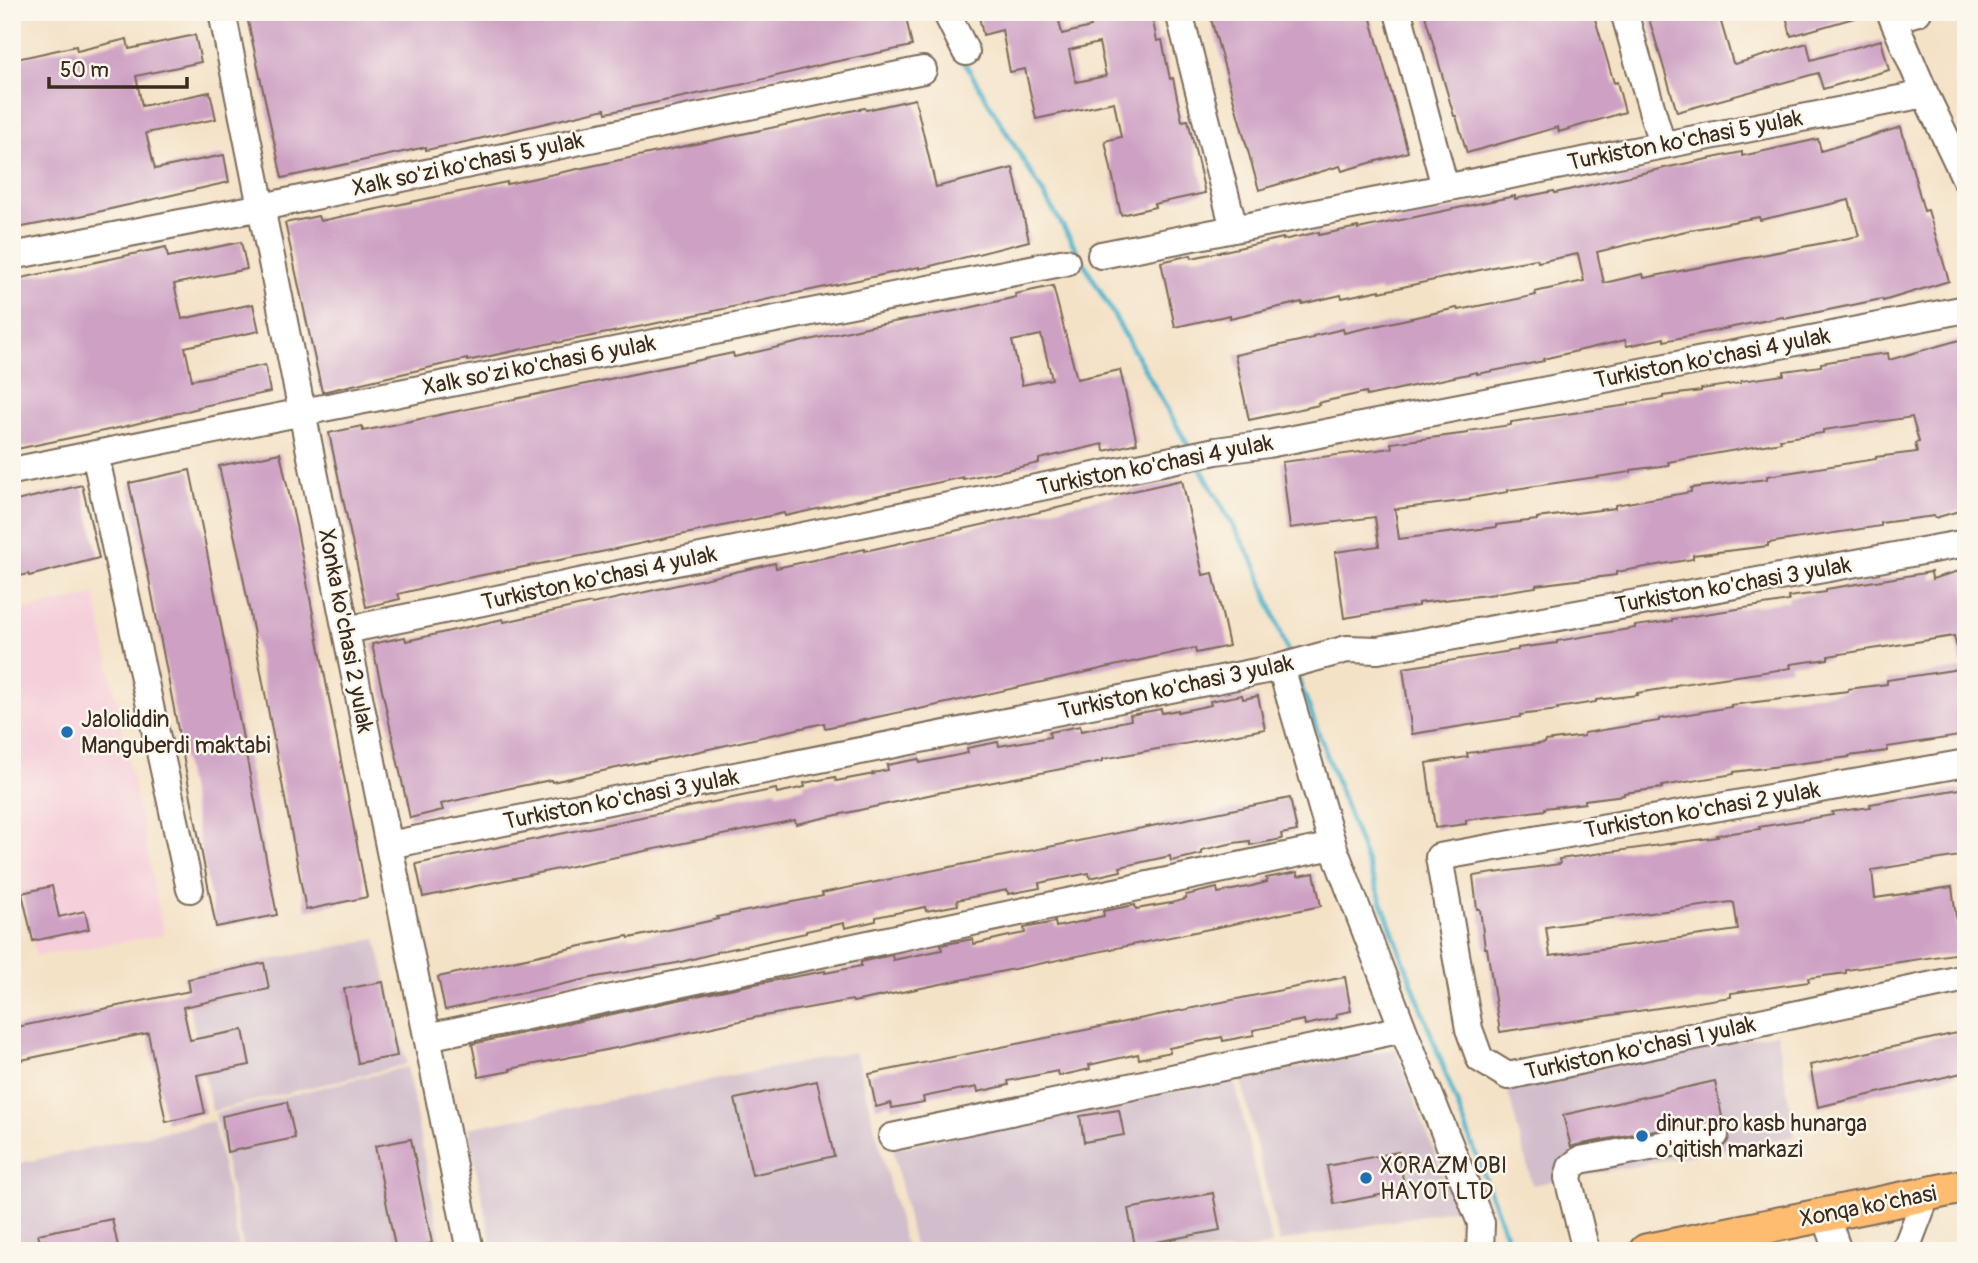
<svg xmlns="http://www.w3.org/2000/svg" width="1978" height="1263" viewBox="0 0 1978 1263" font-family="Pangolin,sans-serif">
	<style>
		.built { fill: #f5cfda }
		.industrial { fill: #d1bdcb }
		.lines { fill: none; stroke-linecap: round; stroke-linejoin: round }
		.stream { stroke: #4bb2ca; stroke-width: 5 }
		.building { fill: #cea1c4; fill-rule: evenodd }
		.minor-casing { stroke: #7c6a59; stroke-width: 30 }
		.major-casing { stroke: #7c6a59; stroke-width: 37 }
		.minor { stroke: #fff; stroke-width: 26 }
		.major { stroke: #fdbc70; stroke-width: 33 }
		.poi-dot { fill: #1f6fb2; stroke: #fbf7ec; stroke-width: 2.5 }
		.labels { text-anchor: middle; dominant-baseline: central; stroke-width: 5; stroke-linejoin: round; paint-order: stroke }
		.street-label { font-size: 23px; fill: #3b2a1e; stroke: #fbf7ec }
		.poi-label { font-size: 23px; fill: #3b2a1e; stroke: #fbf7ec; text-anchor: start }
	</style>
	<rect width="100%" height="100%" fill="#fbf7ec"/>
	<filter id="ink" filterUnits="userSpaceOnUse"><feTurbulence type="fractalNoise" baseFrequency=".0143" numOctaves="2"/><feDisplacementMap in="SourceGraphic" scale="14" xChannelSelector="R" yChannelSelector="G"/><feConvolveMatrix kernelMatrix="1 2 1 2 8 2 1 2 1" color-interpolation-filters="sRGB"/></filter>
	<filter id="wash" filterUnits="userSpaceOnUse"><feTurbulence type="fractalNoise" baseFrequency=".00686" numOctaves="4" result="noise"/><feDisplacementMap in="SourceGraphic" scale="28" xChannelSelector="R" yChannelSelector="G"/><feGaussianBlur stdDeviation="1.57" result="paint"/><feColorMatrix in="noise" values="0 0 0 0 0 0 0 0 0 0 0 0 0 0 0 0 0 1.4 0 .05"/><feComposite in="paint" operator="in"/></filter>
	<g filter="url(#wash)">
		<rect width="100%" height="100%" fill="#f4e2c7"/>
		<path class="built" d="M95 595 164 935 36 956 12 851V612Z"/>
		<path class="industrial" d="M376 939 407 1064 212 1111 183 977Z
			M1777 1033 1795 1136 1532 1185 1507 1087Z
			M1395 1049 1456 1209 1279 1242 1241 1079Z
			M855 1052 907 1251H493L468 1128Z
			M407 1067 442 1251H244L215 1113Z
			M1234 1079 1272 1245 1240 1251H915L893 1149Z
			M213 1121 240 1251H12V1165Z"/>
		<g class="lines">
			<path class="stream" d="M963 60 1064 228 1189 447
				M1197 462 1257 568 1290 658
				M1295 670 1512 1251"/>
		</g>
		<g id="blocks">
			<path class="building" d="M246 12H905L912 46 829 63 740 85 606 113 605 109 470 141 426 150V147L282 178Z
				M978 12H1057L1062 34 1091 27 1089 18 1114 12H1151L1157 41 1162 40 1170 79 1173 78 1182 121 1188 120 1205 193 1154 204 1155 207 1121 215 1105 141 1121 137 1114 102 1036 119 1025 69 1010 72 1002 30 983 35ZM1099 43 1106 76 1076 82 1069 50Z
				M1209 12H1369L1408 152 1342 171 1340 166 1259 190Z
				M1424 12H1593L1614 83 1617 82 1625 112 1559 132 1558 127 1467 153 1456 116H1454Z
				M1647 12H1718L1733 63 1735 64 1807 43 1811 60 1881 40 1889 70 1823 89 1818 73 1677 112Z
				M1785 12H1860L1861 16 1791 36Z
				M195 35 201 62 136 76 142 106 210 92 216 119 146 133 155 169 224 155 229 182 80 216 12 229V133L16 132 12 115V60L76 46 77 51 127 39 129 49Z
				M915 99 936 187 1013 168 1029 241 919 269V267L648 325 557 343 556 342 467 361V359L322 392 285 223 318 216 320 221 507 182V184L822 117 865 108 866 110Z
				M1901 127 1924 211 1928 210 1949 281 1883 301 1882 299 1784 319 1783 317 1664 341V338L1627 346 1625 340 1543 359 1544 361 1477 374V372L1367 396 1366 392 1318 403 1319 405 1249 420 1235 355 1313 338V336L1343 329 1344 333 1457 308 1458 310 1493 303 1494 304 1536 295 1535 292 1584 281 1578 254 1538 262 1537 259 1498 266 1380 292V290L1342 298 1341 295 1302 304V302L1230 318V315L1175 327 1161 262 1191 255 1192 258 1283 238V240L1319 232V235L1358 227V229L1515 196V199L1554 191 1555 193 1669 167 1742 152V156L1818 139 1821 151ZM1849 200 1859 236 1644 278 1643 274 1604 283 1597 252 1690 230 1759 217 1760 220Z
				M241 242 247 269 174 284 182 319 253 304 259 331 185 347 192 380 265 365 270 392 198 407 199 408 123 427 12 450V280L166 247 168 257Z
				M1053 286 1077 379 1120 370 1137 443 1104 451 1103 444 1039 459V463L1007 470 963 479V477L785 516 784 513 601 552 462 579 398 594 400 599 366 607 329 433 362 426 363 431 733 353 734 357 871 326 960 310 1016 297 1015 294ZM1041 335 1052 379 1022 385 1012 341Z
				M1966 338V509L1935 518 1934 516 1881 523V526L1768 543V546L1693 555V559L1616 572V575L1536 585V587L1495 593V594L1418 603V606L1344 618 1335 552 1379 546 1375 517 1290 528 1282 462 1392 448 1391 443 1468 433V431L1511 425V422L1629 405V403L1663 398V396L1701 391V389L1741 383V381L1784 375V371L1821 366V363L1857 357 1888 353 1889 360ZM1912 417 1919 442 1915 443 1917 452 1876 457V459L1767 476V479L1691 488V492L1615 505V508L1537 518V520L1496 525V527L1399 539 1395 509 1470 500V498L1508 492V490L1631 472V470L1669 465 1668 462 1781 442 1780 439 1823 433V430Z
				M280 453 297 530 367 897 306 910 240 561 219 466Z
				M190 470 206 547 277 915 216 927 149 579 129 483Z
				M1182 480 1203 575 1213 573 1229 646 1196 653 1195 648 915 710V709L825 728 824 723 687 754 644 763V762L552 782 551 780 506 789 441 804 443 810 410 818 372 644 405 637 406 641 503 619 504 622 591 603 592 604 775 563 776 568 865 549V551Z
				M82 485 99 558 29 576 28 574 12 578V502Z
				M1966 569V663L1961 664 1954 636 1828 656V659L1790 664 1791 668 1675 685V687L1637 693 1638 695 1596 700V702L1557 708 1558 710 1520 715V717L1412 734 1403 668 1518 650V648L1557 643V641L1635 628V626L1672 621V619L1789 601 1788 597 1826 592V589L1931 572 1932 579Z
				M1966 668V735L1887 747V751L1849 756V757L1734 772V774L1662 786V788L1624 793V795L1585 800V803L1545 808V810L1466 820V824L1435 828 1426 763 1468 757 1467 753 1545 743V741L1584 736V733L1659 721V719L1731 707V705L1848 691V689L1887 684V680Z
				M1242 695 1243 699 1258 696 1265 729 1103 759V761L942 792 796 824 795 820 423 897 416 864 776 789 777 793 805 787 804 783 835 777 836 781 874 774 873 773 888 770 887 765 919 759 920 763 968 753 967 748 998 742 999 746 1028 741 1050 737 1049 732 1080 726 1081 731 1116 724V723L1131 720 1130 715 1161 709 1162 713 1178 710V712L1211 705 1210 701Z
				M1966 788V855L1872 870 1875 898 1952 887 1961 953 1846 970V973L1808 978 1809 982 1731 993V997L1500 1032 1487 948H1485L1480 909H1477L1473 876 1560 864 1559 859 1718 837 1717 835 1760 829 1759 827 1833 815 1832 812 1871 807 1870 804ZM1731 902 1734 903 1738 930 1550 956 1546 927Z
				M1290 798 1297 831 1281 834 1282 839 1250 845V841L1234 843 1202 850V854L1171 861 1170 856 1120 867 1121 871 1090 878 1089 873 1039 883 1040 888 1008 894 1007 890 957 900 958 905 926 911 925 907 876 917V921L845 928 844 923 806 931V933L716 952V953L677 963 596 977 445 1010 438 977 628 936 629 938 678 928 718 919 717 917 823 896 822 893Z
				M1298 872V876L1314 873 1321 906 853 1002 852 1000 758 1017 631 1045 510 1069 511 1071 479 1077 472 1044 744 986 825 971V973L861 966V962L877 958 892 955 893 960 942 950 941 945 973 939 974 944 1009 936 1025 933 1024 928 1055 922 1056 927 1089 920V919L1104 916 1103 911 1135 905 1136 909 1171 903 1186 899V895L1217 888 1218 893 1252 886 1267 882 1266 878Z
				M52 886 59 917 85 911 89 929 33 941 22 893Z
				M264 963 269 989 183 1007 190 1040 243 1030 250 1065 197 1075 205 1113 166 1122 148 1033 12 1062V1028L190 991 188 979Z
				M1345 977 1351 1011 1336 1014 1337 1018 1305 1025 1304 1020 1253 1030 1254 1035 1223 1041 1222 1037 1169 1048 1170 1052 1139 1059 1138 1054 1089 1065 1090 1069 1059 1076 1058 1071 1008 1081 1009 1085 978 1092 977 1087 962 1090V1089L923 1097 924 1102 892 1108 891 1103 876 1107 869 1074Z
				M383 982 397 1056 358 1063 344 989Z
				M1966 1031V1072L1818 1107 1810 1065Z
				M817 1081 834 1156 752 1175 735 1099Z
				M1715 1081 1722 1117 1577 1145 1571 1147 1563 1115Z
				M287 1102 295 1138 227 1152 222 1116Z
				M1119 1110 1124 1135 1084 1142 1080 1116Z
				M411 1139 432 1243 396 1251 375 1146Z
				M1398 1152 1405 1190 1334 1204 1327 1166Z
				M1213 1193 1220 1230 1135 1246 1128 1209Z
				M112 1219 119 1251H42L38 1234Z"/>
		</g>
	</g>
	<g filter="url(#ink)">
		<use href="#blocks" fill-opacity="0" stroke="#7c6a59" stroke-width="2"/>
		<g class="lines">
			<defs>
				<path id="minor" d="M222 12 470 1251
					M946 12 966 52
					M1179 12 1234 229
					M1398 12 1445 187
					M1624 12 1662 145
					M1890 12 1925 94 1966 180
					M1893 19 1918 12
					M1101 255 1925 94
					M12 256 262 207 923 70
					M95 454 190 889
					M12 471 303 412 1066 262
					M346 630 1216 451 1268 444 1966 309
					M1281 667 1333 846
					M1966 763 1439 857 1469 1029 1480 1059 1508 1076 1966 978
					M389 845 1281 667 1347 649 1378 650 1966 543
					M427 1037 1333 846 1403 1029 1481 1223 1480 1251
					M892 1137 1403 1029
					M1825 1214 1838 1251
					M1586 1251 1568 1178 1571 1167 1580 1160 1715 1135
					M1902 1251 1907 1246 1927 1194"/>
				<path id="major" d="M1646 1251 1966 1186"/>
			</defs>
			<use href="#minor" class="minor-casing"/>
			<use href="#major" class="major-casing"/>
			<use href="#minor" class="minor"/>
			<use href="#major" class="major"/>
		</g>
	</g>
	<g class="poi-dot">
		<circle cx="67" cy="732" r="7"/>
		<circle cx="1642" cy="1136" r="7"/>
		<circle cx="1366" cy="1178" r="7"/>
	</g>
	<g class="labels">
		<g class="street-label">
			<text transform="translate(1685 140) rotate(-11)">Turkiston ko'chasi 5 yulak</text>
			<text transform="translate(468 164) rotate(-12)">Xalk so'zi ko'chasi 5 yulak</text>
			<text transform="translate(1712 358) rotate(-11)">Turkiston ko'chasi 4 yulak</text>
			<text transform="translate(539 365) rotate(-11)">Xalk so'zi ko'chasi 6 yulak</text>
			<text transform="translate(1155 465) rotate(-11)">Turkiston ko'chasi 4 yulak</text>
			<text transform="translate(599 578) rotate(-12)">Turkiston ko'chasi 4 yulak</text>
			<text transform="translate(1733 585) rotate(-10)">Turkiston ko'chasi 3 yulak</text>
			<text transform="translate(346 631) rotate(79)">Xonka ko'chasi 2 yulak</text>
			<text transform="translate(1176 687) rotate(-12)">Turkiston ko'chasi 3 yulak</text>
			<text transform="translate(621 799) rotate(-11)">Turkiston ko'chasi 3 yulak</text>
			<text transform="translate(1702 810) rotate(-10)">Turkiston ko'chasi 2 yulak</text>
			<text transform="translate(1640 1048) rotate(-12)">Turkiston ko'chasi 1 yulak</text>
			<text transform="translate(1868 1206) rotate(-11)">Xonqa ko'chasi</text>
		</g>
		<g class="poi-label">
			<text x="81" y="719">Jaloliddin<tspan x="81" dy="26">Manguberdi maktabi</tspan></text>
			<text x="1656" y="1123">dinur.pro kasb hunarga<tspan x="1656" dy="26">o'qitish markazi</tspan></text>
			<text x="1380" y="1165">XORAZM OBI<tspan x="1380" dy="26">HAYOT LTD</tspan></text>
		</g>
	</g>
	<rect width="1978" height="1263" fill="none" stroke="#fbf7ec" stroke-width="42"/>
	<path d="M49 77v10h138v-10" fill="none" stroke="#3b2a1e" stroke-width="3.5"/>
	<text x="60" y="77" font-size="21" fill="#3b2a1e" stroke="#fbf7ec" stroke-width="5" paint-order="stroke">50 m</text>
</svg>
